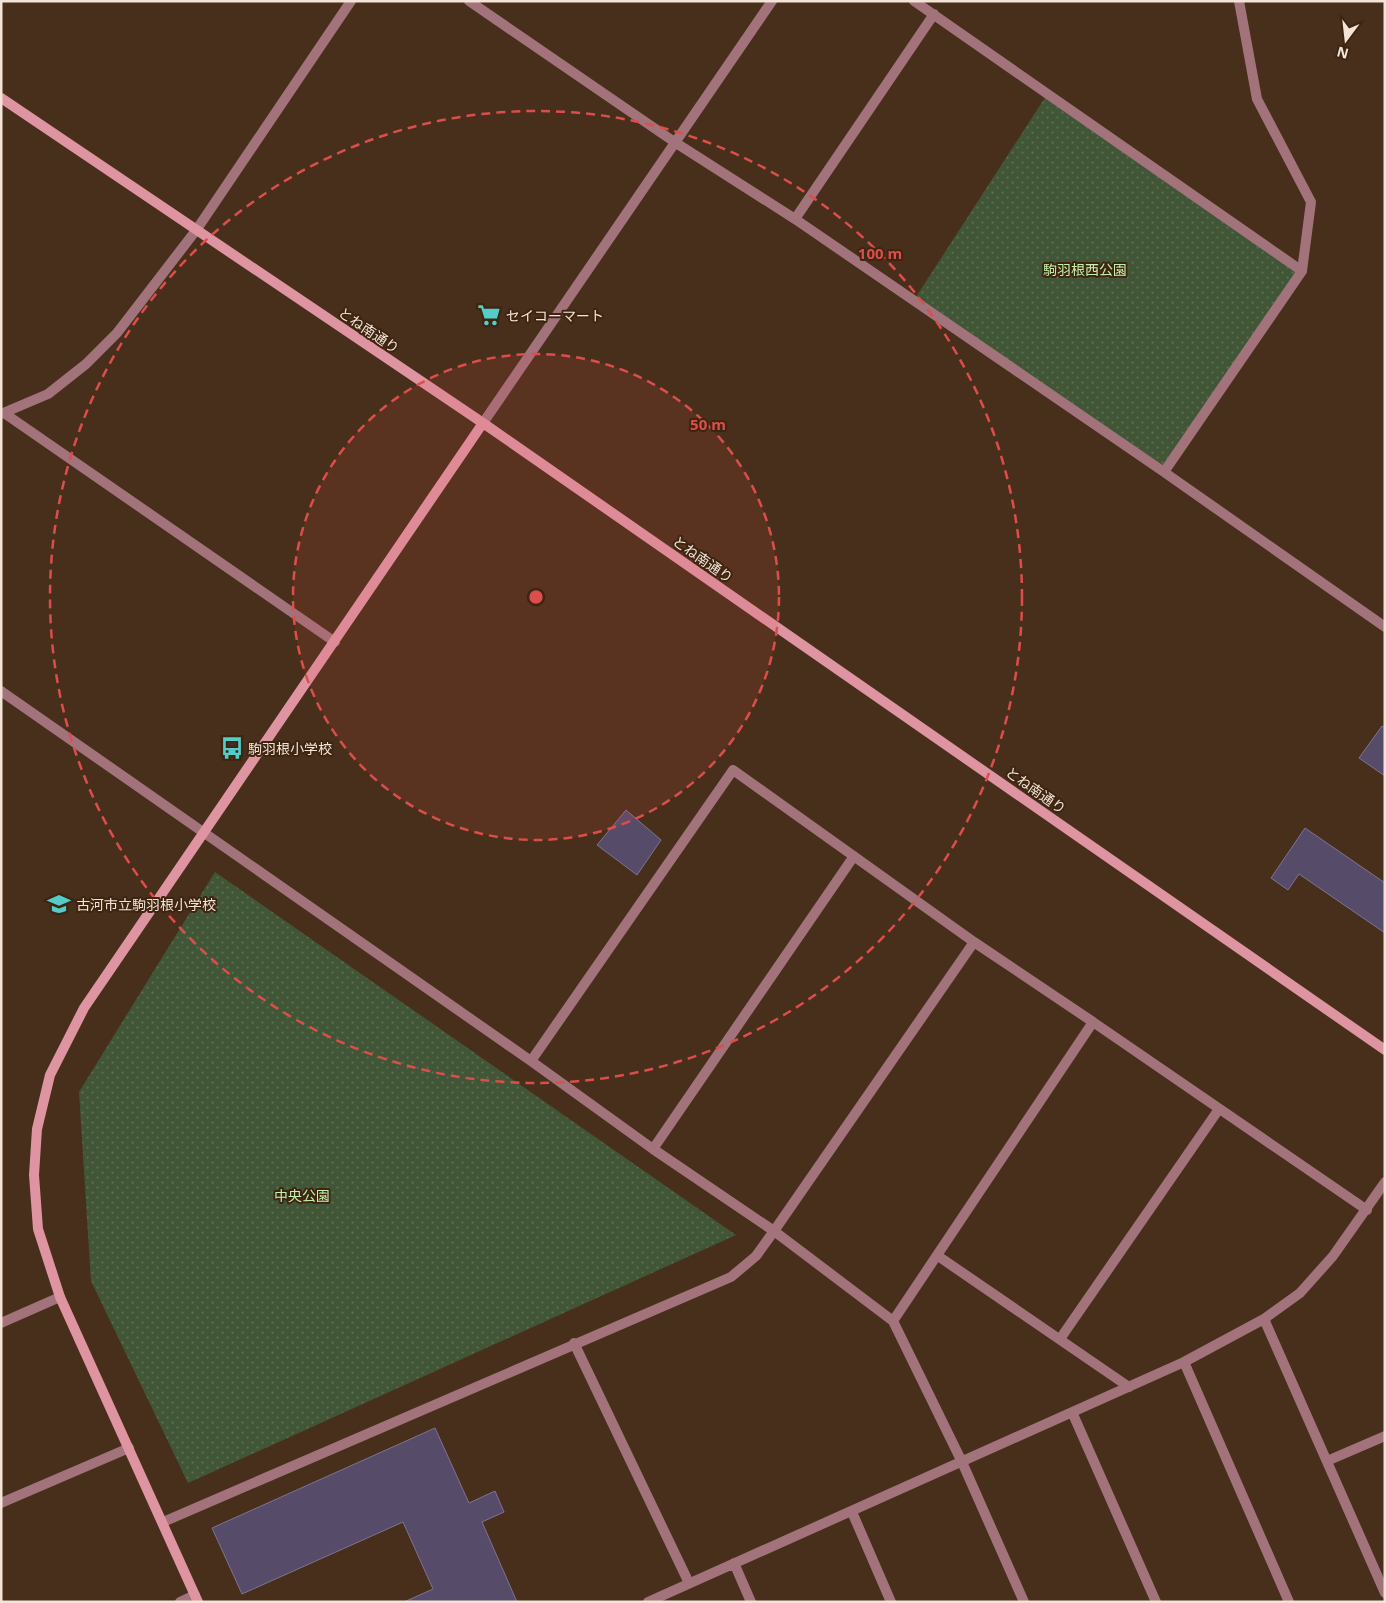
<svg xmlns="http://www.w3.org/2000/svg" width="1386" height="1603" viewBox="0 0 1386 1603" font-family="'Open Sans','Noto Sans JP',sans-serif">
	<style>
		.park { fill: url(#park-dots) }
		.building { fill: #564c69; stroke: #7e7392 }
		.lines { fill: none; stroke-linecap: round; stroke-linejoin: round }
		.street { stroke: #a2737b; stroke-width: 10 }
		.secondary { stroke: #df94a2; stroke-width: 10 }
		.ring { fill: none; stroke: #dc4e4b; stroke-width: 2.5; stroke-dasharray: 9 6 }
		.labels { text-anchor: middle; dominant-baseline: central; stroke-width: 4; stroke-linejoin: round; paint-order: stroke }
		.park-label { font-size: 14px; fill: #c4f2ac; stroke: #3d2511 }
		.poi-label { font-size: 14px; fill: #f4e4d8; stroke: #3d2511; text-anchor: start }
		.street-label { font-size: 14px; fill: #f4e4d8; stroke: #3d2511 }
		.centre { fill: #dc4e4b; stroke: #3d2511; stroke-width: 2.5 }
		.ring-label { font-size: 15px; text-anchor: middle; font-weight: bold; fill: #dc4e4b; stroke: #3d2511; stroke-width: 4; stroke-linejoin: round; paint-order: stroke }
	</style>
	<defs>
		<pattern id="park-dots" width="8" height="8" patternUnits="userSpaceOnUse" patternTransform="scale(1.25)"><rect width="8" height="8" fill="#415636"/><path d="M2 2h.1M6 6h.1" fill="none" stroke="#5d6e52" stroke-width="1.8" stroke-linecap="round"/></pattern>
	</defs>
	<rect width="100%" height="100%" fill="#482f1b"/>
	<path class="park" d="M1048 93 1302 271 1164 472 914 300Z
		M215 872 736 1235 188 1483 91 1281 79 1092Z"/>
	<path class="building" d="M1382 726 1385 728V776L1359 758Z
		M626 810 661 840 637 875 597 845Z
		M1305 828 1385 883V933L1299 874 1288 890 1271 878Z
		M435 1428 469 1503 495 1491 504 1512 482 1522 517 1602H404L433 1589 403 1522 242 1594 212 1528Z"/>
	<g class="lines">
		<path class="street" d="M469 1 676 143 795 219 1164 472 1385 627
			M914 1 1302 271
			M795 219 934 14
			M4 413 335 642
			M1 414 48 394 86 364 117 333 197 229 351 1
			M483 423 772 1
			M1164 472 1302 271 1311 202 1257 99 1239 1
			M1 691 531 1061 653 1149 774 1231 893 1321 962 1462 1024 1602
			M531 1061 733 770 974 942 1093 1022
			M653 1149 854 856
			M938 1256 1129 1387
			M1264 1319 1385 1593
			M893 1321 1093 1022 1367 1210
			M1 1323 60 1297
			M1060 1339 1219 1109
			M574 1343 689 1583
			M1184 1362 1289 1602
			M1072 1412 1156 1602
			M1327 1461 1385 1436
			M1 1503 129 1448
			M852 1512 891 1602
			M163 1522 731 1277 756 1256 774 1231 974 942
			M734 1563 751 1602
			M180 1602 195 1595
			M648 1602 1184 1362 1264 1319 1300 1293 1333 1256 1385 1182"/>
		<path class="secondary" d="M1 98 483 423 1385 1050
			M198 1602 60 1297 38 1229 34 1175 37 1129 50 1075 84 1008 483 423"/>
	</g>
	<circle cx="536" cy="597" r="243" fill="#dc4e4b" fill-opacity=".12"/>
	<g class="ring">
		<circle cx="536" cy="597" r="243"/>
		<circle cx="536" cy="597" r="486"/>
	</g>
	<defs>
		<symbol id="supermarket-bare" viewBox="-9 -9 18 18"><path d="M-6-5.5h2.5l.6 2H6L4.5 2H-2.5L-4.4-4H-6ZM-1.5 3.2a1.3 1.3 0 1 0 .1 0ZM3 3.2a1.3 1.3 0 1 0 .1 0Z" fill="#53cdca" stroke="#3d2511" stroke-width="2.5" paint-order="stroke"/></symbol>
		<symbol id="bus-bare" viewBox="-9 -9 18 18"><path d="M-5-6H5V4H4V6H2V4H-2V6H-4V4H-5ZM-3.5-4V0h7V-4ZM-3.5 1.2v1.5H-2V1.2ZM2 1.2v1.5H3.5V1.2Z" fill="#53cdca" stroke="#3d2511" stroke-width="2.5" paint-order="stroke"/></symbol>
		<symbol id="school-bare" viewBox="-9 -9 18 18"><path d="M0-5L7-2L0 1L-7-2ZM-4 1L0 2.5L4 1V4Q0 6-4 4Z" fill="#53cdca" stroke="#3d2511" stroke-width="2.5" paint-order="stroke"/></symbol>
	</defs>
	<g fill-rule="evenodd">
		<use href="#supermarket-bare" x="473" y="299" width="32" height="32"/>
		<use href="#bus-bare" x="216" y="732" width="32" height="32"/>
		<use href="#school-bare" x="43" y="888" width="32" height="32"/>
	</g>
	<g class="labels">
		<g class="park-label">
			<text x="1085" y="269">駒羽根西公園</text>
			<text x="302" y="1195">中央公園</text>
		</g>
		<g class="poi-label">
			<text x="506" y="315">セイコーマート</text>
			<text x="248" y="748">駒羽根小学校</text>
			<text x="76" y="904">古河市立駒羽根小学校</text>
		</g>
		<g class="street-label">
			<text transform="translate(369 330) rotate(34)">とね南通り</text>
			<text transform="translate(703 559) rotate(35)">とね南通り</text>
			<text transform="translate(1036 790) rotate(35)">とね南通り</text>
		</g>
	</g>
	<circle cx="536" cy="597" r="8" class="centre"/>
	<g class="ring-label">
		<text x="880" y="259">100 m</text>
		<text x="708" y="430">50 m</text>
	</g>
	<rect width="1386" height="1603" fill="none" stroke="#f4e4d8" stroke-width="5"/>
	<g transform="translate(1346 40) rotate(195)" stroke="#3d2511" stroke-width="4" paint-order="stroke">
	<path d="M0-4L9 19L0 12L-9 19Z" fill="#f4e4d8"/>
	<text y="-8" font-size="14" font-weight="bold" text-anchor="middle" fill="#f4e4d8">N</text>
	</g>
</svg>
